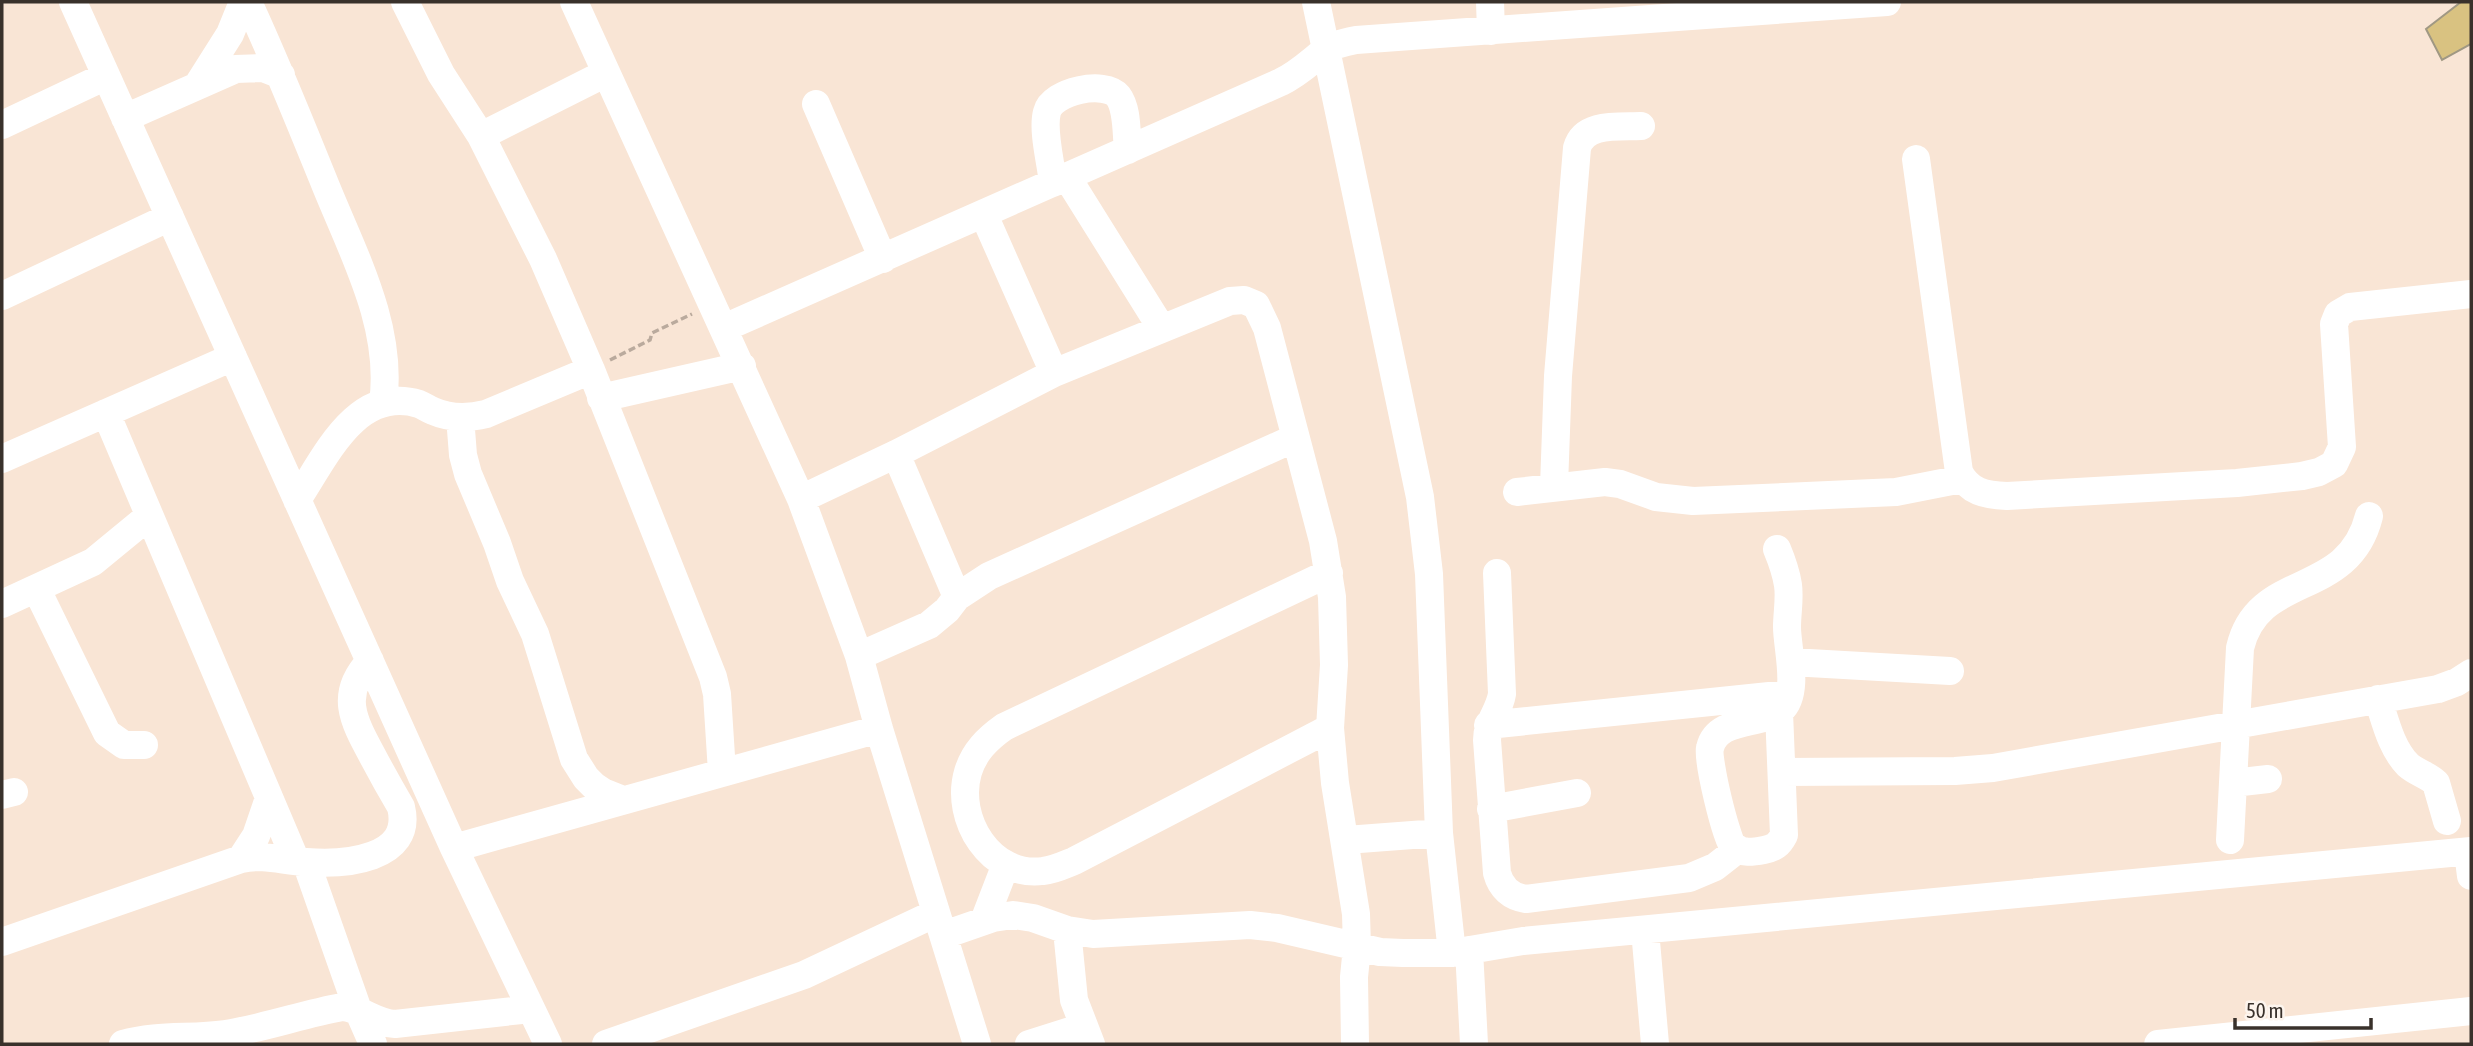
<svg xmlns="http://www.w3.org/2000/svg" width="2473" height="1046" viewBox="0 0 2473 1046" font-family="'Asap Condensed',sans-serif">
	<style>
		.building { fill: #d9c281; stroke: #a09883; stroke-width: 2 }
		.lines { fill: none; stroke-linecap: round; stroke-linejoin: round }
		.path { stroke: #baaa9d; stroke-width: 3.5; stroke-dasharray: 7 3.5; stroke-linecap: butt }
		.minor { stroke: #fff; stroke-width: 28 }
	</style>
	<rect width="100%" height="100%" fill="#f9e5d5"/>
	<path class="building" d="M2461 2H2471V44L2442 60 2426 29Z"/>
	<g class="lines">
		<path class="path" d="M610 360 650 340 652 333 692 314"/>
		<path class="minor" d="M73 2 454 848 548 1044
			M248 2C275 60 299 120 323 179 351 250 394 325 383 403
			M405 2 441 74 481 136 543 259 591 370 713 677 717 694 722 772
			M574 2 801 499 859 656 879 729 977 1044
			M1316 2 1420 497 1429 574 1439 833 1452 953
			M1490 2 1491 31
			M199 83 230 34 243 2
			M816 104 883 259
			M125 118 236 69 263 68 281 75
			M2 125 106 76
			M481 136 606 73
			M1916 159 1959 472C1969 492 1985 495 2007 496L2237 483 2302 476 2319 472 2334 464 2342 447 2334 324 2338 314 2350 307 2471 294
			M1067 177 1162 329
			M1053 183C1051 163 1042 130 1047 112 1052 91 1105 80 1118 96 1128 109 1126 134 1128 150
			M984 215 1054 373
			M2 296 170 217
			M724 328 1281 82C1298 74 1309 63 1323 52 1332 45 1345 42 1356 40L1887 2
			M601 398 742 366
			M106 413 296 861
			M460 417 463 455 468 474 497 543 510 581 535 634 574 759 586 778 594 786 603 792 623 800
			M896 454 957 597
			M2 459 233 357
			M1554 486 1558 376 1577 148C1584 122 1619 127 1641 126
			M1517 492 1605 482 1620 484 1656 497 1693 501 1896 492 1962 479
			M801 499 896 454 1054 373 1230 301 1244 300 1256 305 1267 328 1323 541 1332 597 1334 665 1330 728 1335 783 1356 914 1357 947 1354 977 1355 1044
			M297 500C325 458 356 385 419 404 424 406 428 409 433 411 451 419 469 418 486 414L591 370
			M1777 549C1782 561 1786 572 1788 585 1790 599 1787 613 1787 627 1787 648 1800 694 1781 710 1762 726 1717 717 1710 748 1707 760 1726 838 1733 846 1742 854 1753 852 1764 850 1774 848 1779 845 1784 835L1779 712
			M1329 573 1004 727C987 739 974 752 968 772 954 819 991 878 1043 871 1054 870 1064 865 1074 861L1330 728
			M1497 573 1502 694C1499 712 1487 722 1487 740L1497 873C1501 888 1511 897 1526 899L1689 878 1715 867 1738 849
			M37 590 107 733 124 745H144
			M2 604 93 562 149 516
			M859 656 929 625 947 610 957 597 989 576 1295 438
			M1791 662 1950 671
			M2378 699C2385 720 2391 748 2408 765 2417 773 2428 775 2436 783L2447 821
			M1488 725 1788 694
			M1782 772 1955 771 1993 768 2438 689 2457 682 2471 673
			M2233 783 2268 779
			M2 795 14 792
			M1491 809 1577 793
			M1346 840 1439 833
			M2230 840 2240 648C2258 570 2348 600 2369 516
			M454 848 879 729
			M2468 852 2471 876
			M241 859 256 836 269 798
			M306 862 358 1010 373 1044
			M984 921 1006 864
			M1067 930 1074 1000 1091 1044
			M1645 930 1655 1044
			M944 935 993 918 1013 915 1033 918 1067 930 1093 934 1250 925 1277 928 1380 952 1403 953H1452L1523 941 2471 851
			M2 942 241 859C264 854 283 861 306 862 343 865 414 860 401 807 391 790 381 772 372 755 353 720 339 694 370 661
			M1469 950 1474 1044
			M123 1044C157 1034 191 1039 225 1034 265 1028 303 1014 342 1007 361 1008 375 1023 395 1024L531 1009
			M606 1044 804 975 936 913
			M1029 1044 1083 1027
			M2158 1044 2471 1011"/>
	</g>
	<rect width="2473" height="1046" fill="none" stroke="#39312b" stroke-width="7"/>
	<path d="M2235 1018v10h136v-10" fill="none" stroke="#39312b" stroke-width="3.5"/>
	<text x="2246" y="1018" font-size="21" fill="#39312b" stroke="#fdf5ee" stroke-width="5" paint-order="stroke">50 m</text>
</svg>
